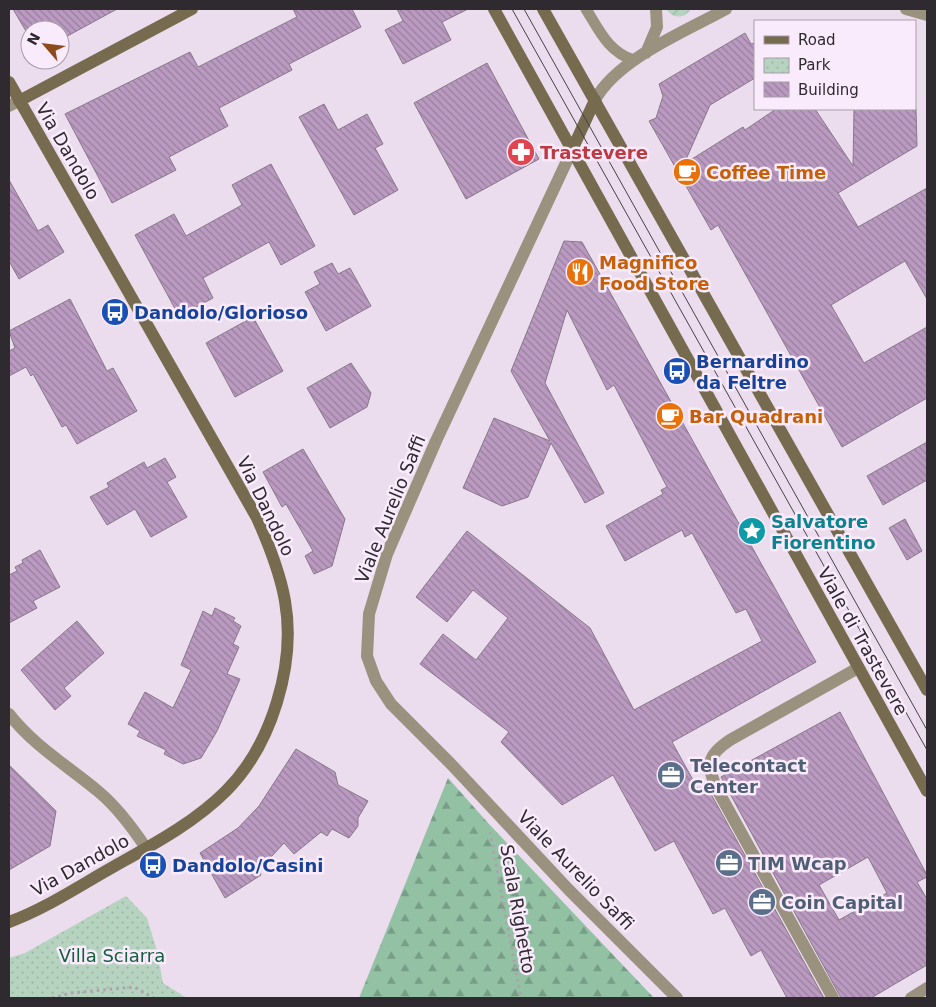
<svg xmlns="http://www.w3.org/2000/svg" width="936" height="1007" viewBox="0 0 936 1007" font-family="'DejaVu Sans',sans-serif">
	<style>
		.forest { fill: url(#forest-firs) }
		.park { fill: url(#park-dots) }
		.garden { fill: url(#garden-furrows) }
		.building { fill: url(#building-back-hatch); stroke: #867988; fill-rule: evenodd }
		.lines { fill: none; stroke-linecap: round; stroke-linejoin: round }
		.path { stroke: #ada1ae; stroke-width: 3; stroke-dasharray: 2.5 4; stroke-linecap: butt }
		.lane { stroke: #9a927e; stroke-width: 11 }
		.street { stroke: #9a927e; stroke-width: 12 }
		.secondary { stroke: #776b4f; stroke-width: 12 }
		.tram { stroke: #464047; stroke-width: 1 }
		.labels { text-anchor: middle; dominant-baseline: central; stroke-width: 5; stroke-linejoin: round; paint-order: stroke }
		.street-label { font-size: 18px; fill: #2f2a30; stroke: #f9eafc }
		.health-label { font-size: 18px; font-weight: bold; fill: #be3a42; stroke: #f9eafc; text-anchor: start }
		.food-label { font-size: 18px; font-weight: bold; fill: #c56008; stroke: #f9eafc; text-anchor: start }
		.transit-label { font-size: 18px; font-weight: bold; fill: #164399; stroke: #f9eafc; text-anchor: start }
		.culture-label { font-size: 18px; font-weight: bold; fill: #0d838f; stroke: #f9eafc; text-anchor: start }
		.service-label { font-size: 18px; font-weight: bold; fill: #4e5e75; stroke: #f9eafc; text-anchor: start }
		.park-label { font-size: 18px; fill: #13603a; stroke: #f9eafc }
	</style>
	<defs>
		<pattern id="forest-firs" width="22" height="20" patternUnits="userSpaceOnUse" patternTransform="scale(1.25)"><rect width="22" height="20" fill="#93c1a4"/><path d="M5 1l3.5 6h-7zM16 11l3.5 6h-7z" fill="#789d86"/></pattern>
		<pattern id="park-dots" width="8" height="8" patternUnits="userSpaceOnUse" patternTransform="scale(1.25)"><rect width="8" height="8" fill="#b6d3c0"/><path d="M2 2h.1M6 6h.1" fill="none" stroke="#9db5a5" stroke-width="1.8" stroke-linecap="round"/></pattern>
		<pattern id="garden-furrows" width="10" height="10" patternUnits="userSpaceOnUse" patternTransform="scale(1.25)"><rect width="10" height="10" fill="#b6d3c0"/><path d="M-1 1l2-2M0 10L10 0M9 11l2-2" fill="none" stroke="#9db5a5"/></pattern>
		<pattern id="building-back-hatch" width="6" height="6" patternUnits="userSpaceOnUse" patternTransform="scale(1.25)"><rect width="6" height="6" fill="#bb9ac1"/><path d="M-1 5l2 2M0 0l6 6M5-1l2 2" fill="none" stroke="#987e9d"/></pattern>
	</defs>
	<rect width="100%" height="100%" fill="#ecddee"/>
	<path class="forest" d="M448 778 489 824 654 998H359Z"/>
	<path class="park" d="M126 896 147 918 157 951 163 983 187 998H9V958L25 953Z"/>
	<path class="garden" d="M666 9H691C684 19 673 19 666 9Z"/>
	<path class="building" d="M13 9H117L60 40V30H30V38Z
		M293 9H352L361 27 289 64 292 70 219 108 228 126 169 157 176 170 112 203 65 114 190 52 198 67 297 17Z
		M397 9H468L442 22 451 40 403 64 385 30 403 21Z
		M745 33 751 44 755 43V78L710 105 684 164 743 127 745 130 776 109H815L853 166 854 109H916L917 146 838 193 858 227 927 188V299L905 261 831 305 864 363 927 327V398L842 447 718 225 711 230 649 121 656 118 663 96 659 84Z
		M487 63 539 159 466 199 414 103Z
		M324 104 338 130 367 114 383 144 375 148 398 190 354 215 299 117Z
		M271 164 315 246 281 265 269 242 203 278 213 298 179 316 135 235 174 214 186 236 242 205 232 185Z
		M9 180 38 231 48 225 64 252 19 279 9 261Z
		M564 241 582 242 816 662 672 742 698 789 706 785 824 998H787L761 950 751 956 725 908 713 914 674 841 655 851 613 775 562 805 501 742 509 732 420 664 443 634 476 660 508 618 473 590 447 622 416 597 467 531 590 628 634 710 762 641 746 609 736 613 692 533 685 537 682 530 625 561 606 526 663 494 661 490 667 487 614 385 607 390 567 310 545 383 604 493 585 503 551 443 528 497 502 506 463 488 494 418 550 441 511 371Z
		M332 263 338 274 350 268 371 306 326 331 305 292 320 284 314 272Z
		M70 299 107 371 113 368 137 411 77 444 66 425 62 427 33 374 31 376 26 367 9 376V351L15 348 9 331Z
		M253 317 283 371 235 397 206 343Z
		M351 363 371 393 367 407 330 428 307 388Z
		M927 442V480L883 505 867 476Z
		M303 449 345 519 332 566 314 574 305 556 313 551 286 504 282 507 263 472Z
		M165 458 176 477 167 482 187 517 151 537 135 509 107 525 90 497 109 487 107 483 144 462 147 468Z
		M905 519 922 551 907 560 889 528Z
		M40 550 60 587 33 601 37 608 9 623V575L17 571 15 567 23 563 22 560Z
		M215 608 235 618 233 621 241 626 233 644 239 647 227 674 240 679 217 731 201 758 183 764 164 754 166 750 137 736 140 731 128 724 145 692 173 708 191 670 181 665 203 611 212 616Z
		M77 621 104 653 64 688 71 696 55 710 21 670Z
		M840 712 927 875V877L917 882 927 899V965L871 998H841L721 777ZM868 857 887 893 839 920 819 885Z
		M296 749 335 772 338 785 368 801 358 818V826L349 838 332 829 327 836 321 832 294 854 284 843 259 870 261 875 225 898 200 853 238 828 259 806Z
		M9 765 56 811 50 846 9 870Z"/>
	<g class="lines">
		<path class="path" d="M490 832 521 998
			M52 998 71 993 134 987 154 998"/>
		<path class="lane" d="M586 9C599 30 609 53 634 60"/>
		<path class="street" d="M906 9 927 15
			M646 53 657 27 656 9
			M595 100C617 59 686 31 726 9
			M9 106 19 101
			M572 150 436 441 387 554 369 614 367 656 376 681 391 704 450 763 569 890 677 998
			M9 714C34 746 68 766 99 792 118 808 132 827 146 848
			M833 998 718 791C706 765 706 756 730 740L858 668
			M911 998 927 988"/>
		<path class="secondary" d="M494 9 927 791
			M543 9 927 690
			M9 82 257 518C269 545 280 572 285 601 296 664 272 745 226 791 194 823 152 845 113 867 79 886 45 909 9 922
			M19 101 192 9
			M572 150 595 100"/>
		<path class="tram" d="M512 9 927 750
			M524 9 927 730"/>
	</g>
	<defs>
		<symbol id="pharmacy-disc" viewBox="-11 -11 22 22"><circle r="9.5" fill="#e0444e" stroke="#f9eafc"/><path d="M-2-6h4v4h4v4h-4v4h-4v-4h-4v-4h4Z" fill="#fff"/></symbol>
		<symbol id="cafe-disc" viewBox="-11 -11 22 22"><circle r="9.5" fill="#e8710a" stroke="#f9eafc"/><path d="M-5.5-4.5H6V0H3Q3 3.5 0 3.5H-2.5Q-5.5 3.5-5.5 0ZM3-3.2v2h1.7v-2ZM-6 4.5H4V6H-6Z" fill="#fff"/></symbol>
		<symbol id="restaurant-disc" viewBox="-11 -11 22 22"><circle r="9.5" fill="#e8710a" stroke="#f9eafc"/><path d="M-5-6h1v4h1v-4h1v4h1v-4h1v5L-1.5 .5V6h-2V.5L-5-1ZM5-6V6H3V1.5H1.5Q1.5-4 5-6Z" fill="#fff"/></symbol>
		<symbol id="bus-disc" viewBox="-11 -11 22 22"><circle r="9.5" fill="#1a4fb4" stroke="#f9eafc"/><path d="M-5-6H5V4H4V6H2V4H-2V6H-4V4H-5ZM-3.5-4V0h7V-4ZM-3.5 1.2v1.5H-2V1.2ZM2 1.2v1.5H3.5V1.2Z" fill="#fff"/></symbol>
		<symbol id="sight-disc" viewBox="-11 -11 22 22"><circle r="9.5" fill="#0f9aa8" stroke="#f9eafc"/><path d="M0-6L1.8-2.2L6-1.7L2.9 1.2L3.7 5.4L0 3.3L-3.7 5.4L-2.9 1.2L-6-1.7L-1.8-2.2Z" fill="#fff"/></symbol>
		<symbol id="office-disc" viewBox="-11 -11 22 22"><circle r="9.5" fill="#5c6f8a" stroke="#f9eafc"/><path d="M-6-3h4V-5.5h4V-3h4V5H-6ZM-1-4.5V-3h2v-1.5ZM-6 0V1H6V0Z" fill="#fff"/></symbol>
	</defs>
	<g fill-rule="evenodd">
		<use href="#pharmacy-disc" x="505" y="136" width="32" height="32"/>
		<use href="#cafe-disc" x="671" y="156" width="32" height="32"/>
		<use href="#restaurant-disc" x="564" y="256" width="32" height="32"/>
		<use href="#bus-disc" x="99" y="296" width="32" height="32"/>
		<use href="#bus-disc" x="661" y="355" width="32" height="32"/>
		<use href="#cafe-disc" x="654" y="400" width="32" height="32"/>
		<use href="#sight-disc" x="736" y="515" width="32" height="32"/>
		<use href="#office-disc" x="655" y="759" width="32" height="32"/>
		<use href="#office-disc" x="713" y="847" width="32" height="32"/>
		<use href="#bus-disc" x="137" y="849" width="32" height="32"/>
		<use href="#office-disc" x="746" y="886" width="32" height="32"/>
	</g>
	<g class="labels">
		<g class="street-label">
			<text transform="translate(68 151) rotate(60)">Via Dandolo</text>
			<text transform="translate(266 506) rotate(64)">Via Dandolo</text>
			<text transform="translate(390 509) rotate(-68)">Viale Aurelio Saffi</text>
			<text transform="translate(863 641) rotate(61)">Viale di Trastevere</text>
			<text transform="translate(80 865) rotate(-29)">Via Dandolo</text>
			<text transform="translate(576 870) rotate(46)">Viale Aurelio Saffi</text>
			<text transform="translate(518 909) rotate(80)">Scala Righetto</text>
		</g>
		<g class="health-label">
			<text x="540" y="152">Trastevere</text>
		</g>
		<g class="food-label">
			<text x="706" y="172">Coffee Time</text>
			<text x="599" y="262">Magnifico<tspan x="599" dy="21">Food Store</tspan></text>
			<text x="689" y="416">Bar Quadrani</text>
		</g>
		<g class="transit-label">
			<text x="134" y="312">Dandolo/Glorioso</text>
			<text x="696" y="361">Bernardino<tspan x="696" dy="21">da Feltre</tspan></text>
			<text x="172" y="865">Dandolo/Casini</text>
		</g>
		<g class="culture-label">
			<text x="771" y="521">Salvatore<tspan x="771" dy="21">Fiorentino</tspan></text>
		</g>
		<g class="service-label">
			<text x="690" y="765">Telecontact<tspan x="690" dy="21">Center</tspan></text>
			<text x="748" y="863">TIM Wcap</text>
			<text x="781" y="902">Coin Capital</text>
		</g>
		<g class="park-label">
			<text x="112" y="955">Villa Sciarra</text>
		</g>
	</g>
	<rect width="936" height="1007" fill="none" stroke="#2f2a30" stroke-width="20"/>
	<rect x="754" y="20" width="162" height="90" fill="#f9eafc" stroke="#a89daa"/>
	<rect x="764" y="36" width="25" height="8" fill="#776b4f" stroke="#a89daa"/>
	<text x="798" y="45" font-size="15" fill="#2f2a30">Road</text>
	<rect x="764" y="58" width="25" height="15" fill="url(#park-dots)" stroke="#a89daa"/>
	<text x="798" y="70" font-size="15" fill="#2f2a30">Park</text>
	<rect x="764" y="82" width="25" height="15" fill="url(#building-back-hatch)" stroke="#a89daa"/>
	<text x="798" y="95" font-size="15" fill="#2f2a30">Building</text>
	<g transform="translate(45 45) rotate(298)"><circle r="24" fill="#f9eafc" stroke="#a89daa"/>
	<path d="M0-4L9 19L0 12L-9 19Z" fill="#8d4a1a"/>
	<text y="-8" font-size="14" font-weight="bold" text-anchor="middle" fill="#2f2a30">N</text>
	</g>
</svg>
